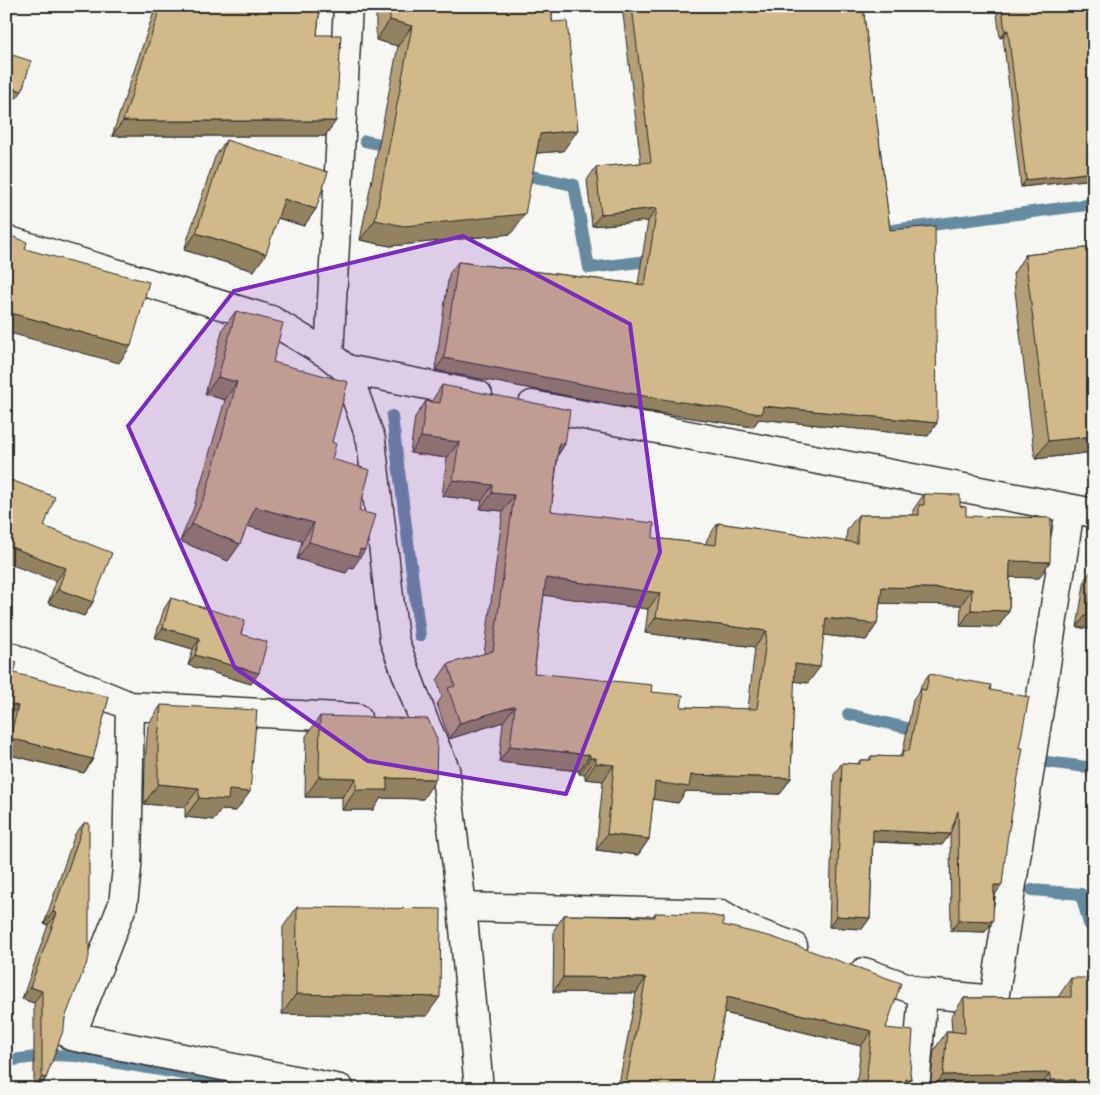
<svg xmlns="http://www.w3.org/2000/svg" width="1100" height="1095" viewBox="0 0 1100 1095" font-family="Sriracha,sans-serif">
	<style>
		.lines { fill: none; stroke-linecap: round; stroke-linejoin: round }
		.stream { stroke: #668a9f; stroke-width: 12 }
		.minor-casing { stroke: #2b2b2b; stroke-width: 31 }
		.minor { stroke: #f6f6f2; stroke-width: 28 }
		.wall { fill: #b49f76; stroke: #2b2b2b; fill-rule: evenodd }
		.shaded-wall { fill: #928260; stroke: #2b2b2b }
		.building { fill: #d1b989; stroke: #2b2b2b; fill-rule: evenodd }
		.marked { fill: #7b2cbf; fill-opacity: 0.2; stroke: #7b2cbf; stroke-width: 4; stroke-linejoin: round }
	</style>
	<rect width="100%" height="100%" fill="#f6f6f2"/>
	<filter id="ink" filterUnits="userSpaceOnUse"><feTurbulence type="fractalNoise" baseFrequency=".02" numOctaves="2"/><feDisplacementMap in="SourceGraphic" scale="10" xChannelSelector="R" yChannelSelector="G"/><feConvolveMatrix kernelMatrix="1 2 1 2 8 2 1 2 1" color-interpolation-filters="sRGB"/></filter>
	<g filter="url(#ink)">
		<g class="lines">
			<path class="stream" d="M365 141 394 147
				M516 173 574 185 589 268 657 260
				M885 231 1094 204
				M392 416 420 636
				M848 714 924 732
				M1047 762 1094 768
				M1032 890 1081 894 1089 924 1094 923
				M6 1061 50 1055 77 1056 219 1080"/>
			<defs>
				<path id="minor" d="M6 240 271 320 329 355 346 369 478 395
					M329 355 348 6
					M346 369 371 440 394 640 424 721 445 769 462 907 479 1089
					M532 405 1094 513
					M6 655 130 706 357 718
					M130 706 127 868 123 904 71 1036 340 1089
					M462 907 721 914 746 929 793 946
					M864 972 923 993 915 1089
					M923 993 994 1000 1070 509"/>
			</defs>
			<use href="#minor" class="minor-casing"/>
			<use href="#minor" class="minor"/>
		</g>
		<path class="wall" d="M126 6H320L317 35 325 136H112L154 12 125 9Z
			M376 6H552V22L563 151 537 153 511 234 390 246 360 240 398 46 376 40Z
			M622 6H863L890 230 937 423 928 436 759 419 753 427 646 411 435 370 449 274 458 262 638 284 648 221 592 226 587 180 596 167 641 163Z
			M996 6H1094V179L1021 187 1003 37 1000 38Z
			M226 140 316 209 304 226 277 218 254 271 184 250 215 157Z
			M1094 247V452L1035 459 1013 274 1025 255Z
			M236 311 332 442V459L359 511 353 568 350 567 346 573 297 559 302 541 247 526 240 544 228 561 180 541 193 510 225 400 205 394 223 328Z
			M442 385 565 444 558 455 551 511 653 538 706 544 707 539 718 523 846 542 847 530 858 515H913V510L924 494 960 506 966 516 1039 578 1010 577 1009 611 998 627 960 626 961 605 880 603 877 624 866 640 824 635 808 683 794 681 791 778 780 794 686 791 678 803 653 799 649 839 638 855 596 850 603 781 585 779V774H579V771L499 762 503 722 449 739 437 704 442 697 437 680 448 664 484 654 503 511 480 509 482 501 442 496 447 458 410 453 415 417 426 401 431 402ZM544 595 648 609 645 633 755 647 748 709 681 707 534 673Z
			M44 526 93 602 84 616 48 603 56 581Z
			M1094 567V630L1077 627 1085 579Z
			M171 598 241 634 251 684 188 665 193 649 155 638 164 609Z
			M14 673 93 759 84 773 6 754V728L8 720Z
			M929 674 990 690 1019 748 994 896 985 932 951 931 950 833 942 845 873 842 870 918 862 929 829 927 834 774 842 763 858 764 860 760H869L871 756 899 757 903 751 913 700 920 690 921 685Z
			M161 705 236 811 221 810 214 820 185 817V807L144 804 145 761 148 725Z
			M320 716 423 799 381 798 373 810H342V797H305L306 736Z
			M84 823 65 1018 46 1078 39 1089H34V1003L22 999 48 925 44 924 75 834Z
			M297 907 426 1016 282 1014 283 927Z
			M655 913 723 925 886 1028 910 1073 911 1079 905 1087V1089H856L861 1046 724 1013 710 1089H618L636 993 553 992 554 930 564 915 653 916Z
			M1071 978 1094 1089H930L934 1050 947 1031H952L951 1017 964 998 1058 997Z"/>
		<path class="shaded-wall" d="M127 6H158L154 12 125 9Z
			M390 20 412 26 398 46 376 40Z
			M1008 30 1003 37 1000 38 1005 31Z
			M6 86 22 91 17 98 6 95Z
			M123 121H336L325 136H112Z
			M578 130 563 151 526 154 540 134Z
			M1094 172V179L1021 187 1026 180Z
			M284 199 316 209 304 226 272 216Z
			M657 208 648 221 592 226 601 214Z
			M525 214 511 234 390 246 360 240 375 220Z
			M196 233 266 254 254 271 184 250Z
			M7 312 131 346 119 363 6 332V313Z
			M444 358 763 406 937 423 928 436 759 419 753 427 646 411 435 370Z
			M218 377 237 382 225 400 205 394Z
			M1094 436V452L1035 459 1048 441Z
			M421 437 459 442 447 458 410 453Z
			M559 443 565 444 554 460Z
			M453 480 493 485 482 501 442 496Z
			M492 493 514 495 503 511 480 509Z
			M255 507 314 523 302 541 243 525Z
			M192 524 240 544 228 561 180 541Z
			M309 542 360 549 365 550 353 568 350 567 346 573 297 559Z
			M6 545 66 568 56 581 6 563Z
			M1010 561 1050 562 1039 578 999 577Z
			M546 578 660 593 648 609 535 594Z
			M882 587 972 589 961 605 871 603Z
			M58 589 93 602 84 616 48 603Z
			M971 610 1009 611 998 627 960 626Z
			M1087 613 1094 614V630L1077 627Z
			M656 617 767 631 755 647 645 633Z
			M826 618 877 624 866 640 815 634Z
			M163 628 200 638 193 649 155 638Z
			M195 655 259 673 251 684 188 665Z
			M795 664 820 667 808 683 784 680Z
			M6 703 18 706 8 720H6Z
			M515 706 503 722 449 739 460 723Z
			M10 738 93 759 84 773 6 754V744Z
			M510 746 590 755 579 771 499 762Z
			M590 758H596L585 774H579Z
			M596 763 614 765 603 781 585 779Z
			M691 775 791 778 780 794 686 791 678 803 644 798 655 782Z
			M319 777 356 778 342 797H305Z
			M387 778 436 779 423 799 381 798 373 810H342L356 790Z
			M158 784 199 788 185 807 144 804Z
			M229 790 250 792 236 811 221 810 214 820 185 817 199 798Z
			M873 830 950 834 942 845 865 841Z
			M607 834 649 839 638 855 596 850Z
			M994 885H1002L994 896H986Z
			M53 912 57 913 48 925 44 924Z
			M836 916 870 918 862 929 829 927Z
			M959 920 993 921 985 932 951 931Z
			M563 977 646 978 636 993 553 992Z
			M30 987 42 991 34 1003 22 999Z
			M296 994 440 997 426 1016 282 1014Z
			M727 997 872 1031 861 1046 717 1011Z
			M1050 1073 1039 1089H933L943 1075Z
			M42 1077 46 1078 39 1089H34Z
			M906 1079H911L904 1089Z
			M1050 1080H1075L1069 1089H1043Z"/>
		<path class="building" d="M161 6H320L317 35H341L336 121H123Z
			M390 6H552V22L567 21 578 130 540 134 525 214 404 226 375 220 412 26 390 20Z
			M632 6H863L890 230 935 226 937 423 763 406 762 414 655 398 444 358 458 262 645 285 657 208 601 214 596 167 651 162Z
			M1002 6H1094V172L1026 180 1008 30 1005 31Z
			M6 53 31 61 22 91 6 86Z
			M226 140 328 172 316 209 284 199 266 254 196 233Z
			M6 234 27 242 25 249 149 282 131 346 7 312 6 315Z
			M1094 247V436L1048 441 1025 255Z
			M236 311 283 323 273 362 348 382 332 442 336 444 332 459 370 470 359 511 375 515 365 550 360 549 358 556 309 542 314 523 255 507 240 544 192 524 206 493 237 382 218 377Z
			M442 385 570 410 565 444 559 443 551 511 654 523 653 538 716 545 718 523 857 543 858 515H919V505H924V494L960 495V506L966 507V516L1051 518 1050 562 1010 561 1009 611 971 610 972 589 882 587 877 624 826 618 820 667 795 664 791 778 691 775 689 787 655 782 649 839 607 834 614 765 596 763V758H590V755L510 746 515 706 460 723 448 688 455 686 448 664 493 651 514 495 492 493 493 485 453 480 459 442 421 437 426 401 440 403ZM546 578 660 593 656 617 767 631 757 709 681 707 683 695 651 692 652 685 534 673Z
			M6 478 55 497 44 526 112 553 93 602 58 589 66 568 6 545Z
			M1094 572V614L1087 613Z
			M171 598 245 620 241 634 267 642 259 673 195 655 200 638 163 628Z
			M6 659 17 662 14 673 109 697 93 759 10 738 18 706 6 703Z
			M929 674 991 685 990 690 1029 697 1019 748H1023L1007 841 1002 885H994L993 921 959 920 958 811 950 834 873 830 870 918 836 916 842 763 860 764V760H871V756L902 757 903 751H909L921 689 926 690Z
			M161 705 257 710 250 792 229 790 228 800 199 798V788L158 784V741Z
			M320 716 428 719 437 739 436 779 387 778V790H356V778L319 777Z
			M84 823H89V957L65 1018 64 1028 46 1078 42 1077V991L30 987 57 913 53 912Z
			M297 907 441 909 440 997 296 994Z
			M655 913 706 914 723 918V925L772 937 901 983 886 1028 913 1031 910 1073 911 1079H906L905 1089H865L872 1031 727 997 710 1089H625L646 978 563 977 564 915 655 917Z
			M1071 978H1094V1089H1075V1080H1050V1073L943 1075 947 1031 965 1033 964 998 1071 997Z
			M586 1086 607 1089H585Z"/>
	</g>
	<path class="marked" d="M463 236 630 324 660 552 566 794 368 761 235 668 128 426 234 291Z"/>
	<rect width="1100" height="1095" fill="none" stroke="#f6f6f2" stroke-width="25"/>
	<rect x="12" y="12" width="1075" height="1070" fill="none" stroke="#2b2b2b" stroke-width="2" filter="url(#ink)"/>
</svg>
